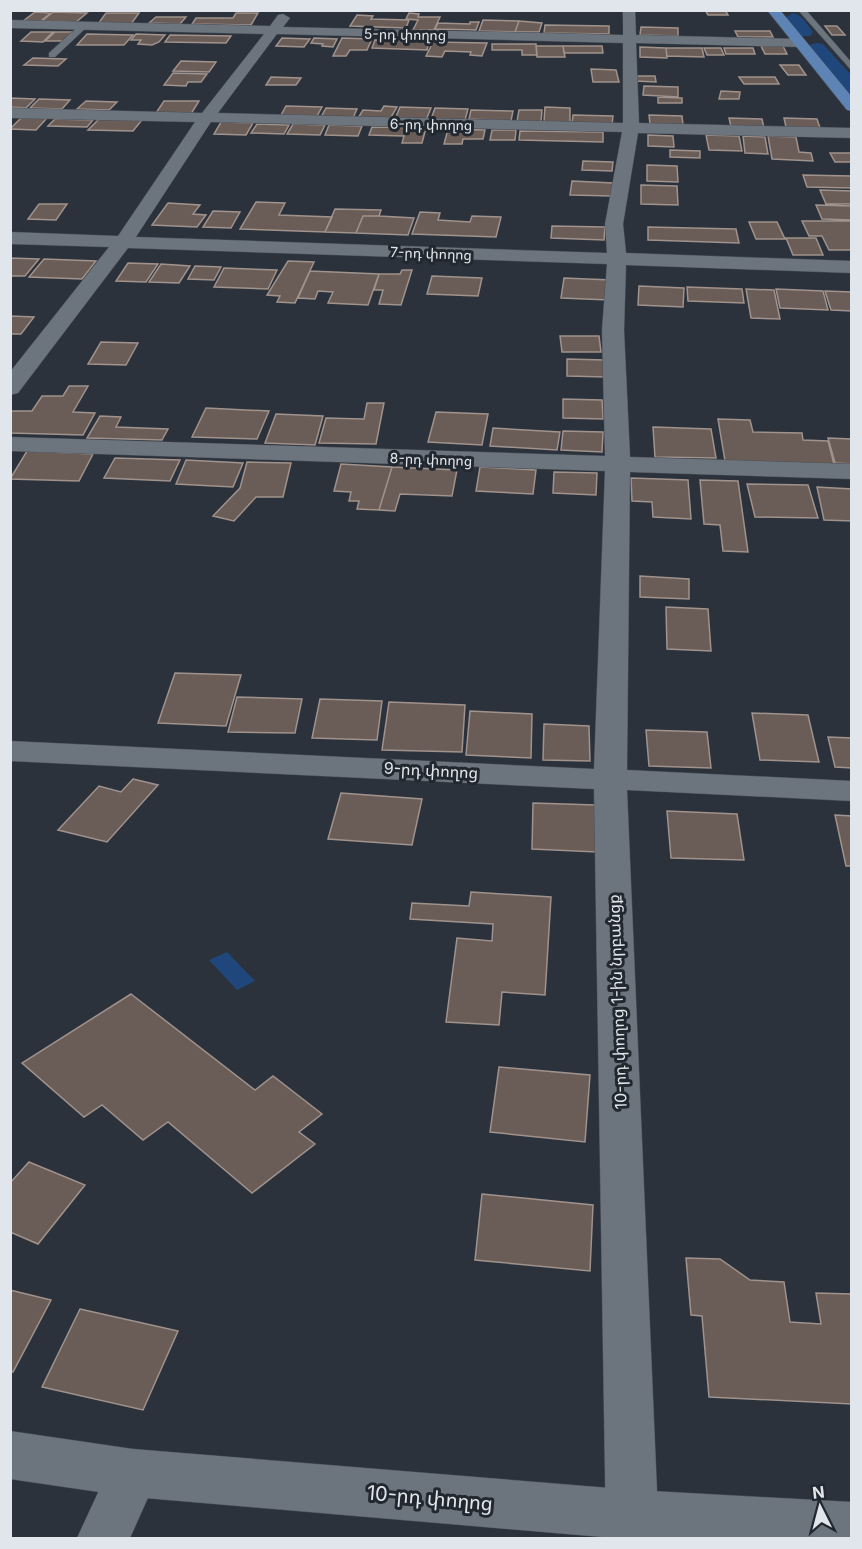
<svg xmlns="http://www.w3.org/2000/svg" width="862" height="1549" viewBox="0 0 862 1549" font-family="Inter,'Noto Sans Armenian',sans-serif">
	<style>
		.water { fill: #1f477b }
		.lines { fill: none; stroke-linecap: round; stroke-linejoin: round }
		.canal { fill: #1f477b; fill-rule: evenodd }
		.building { fill: #6a5d57; stroke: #a0928c; stroke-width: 1.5 }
		.service-casing { stroke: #494e57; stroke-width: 1 }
		.minor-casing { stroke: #494e57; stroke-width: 1 }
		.tertiary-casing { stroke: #494e57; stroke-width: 1 }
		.primary-casing { stroke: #494e57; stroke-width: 1 }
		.service { fill: #6c747e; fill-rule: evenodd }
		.minor { fill: #6c747e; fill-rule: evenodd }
		.tertiary { fill: #6c747e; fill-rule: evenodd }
		.primary { fill: #5e84b6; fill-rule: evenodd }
		.labels { text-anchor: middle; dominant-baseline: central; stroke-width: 6; stroke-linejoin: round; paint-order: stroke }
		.far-street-label { font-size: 14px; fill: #e1e6ec; stroke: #212830 }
		.street-label { font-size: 16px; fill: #e1e6ec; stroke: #212830 }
		.near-street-label { font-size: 20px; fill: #e1e6ec; stroke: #212830 }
	</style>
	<rect width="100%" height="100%" fill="#2b323b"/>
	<path class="water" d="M227 952 255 981 237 990 209 960Z"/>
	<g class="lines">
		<path class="canal" d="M793 13C802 15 807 24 813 32L810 36H798L785 18Z
			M817 43 823 44 852 76V94L845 92 808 48 811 44Z"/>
	</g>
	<path class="building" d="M705 10H725L728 15H708Z
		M35 12 51 13 38 23 22 22Z
		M53 12 87 13 76 22 42 21Z
		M106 13H139L131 24H98Z
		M236 13H258L251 25 192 24 196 18H233Z
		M409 13 419 14 418 17H440L434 30H413L418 20 406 19Z
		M357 15 373 16 371 19 409 20 406 28 350 26Z
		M156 17H186L180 24 149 23Z
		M483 20 519 21 515 32 479 31Z
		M519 21 542 23 539 32H515Z
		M470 22H479L476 30 435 29 438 23 470 24Z
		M545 25 609 26V34L544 33Z
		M825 26H837L845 35H832Z
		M641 27 678 28V36L640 35Z
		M735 31H770L773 37H738Z
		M31 32H53L43 42 21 41Z
		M55 32H73L63 41H45Z
		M87 34 133 35 124 45H77Z
		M136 34 165 35 159 42 152 45 138 44 141 40H131Z
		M170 35 231 36 226 43 165 42Z
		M282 38 310 39 304 47 276 46Z
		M314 38 337 39 333 47 322 46 323 44 311 43Z
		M342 38 372 39 367 50H350L346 56H333Z
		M375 40 429 41 427 50 372 48Z
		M433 42 487 43 482 56 470 55 471 52 445 51 442 57 426 56Z
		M492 44H536L537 55H522V50H492Z
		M536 46H563L565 57H537Z
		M563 46H602L603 53H564Z
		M761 46H783L787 54H765Z
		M640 47 666 48 667 58 640 57Z
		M666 48H702L704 57 667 56Z
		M704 48H721L724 55H707Z
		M724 48H753L755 54H726Z
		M33 58 66 59 58 66 24 65Z
		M181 61 216 62 209 72 173 71Z
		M780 65H799L806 75H788Z
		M591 69 616 70 619 82H593Z
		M173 73 207 74 201 82H188L186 86 164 85Z
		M635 76H655L656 82 635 81Z
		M271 77 301 78 296 85H266Z
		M739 77H775L779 84H744Z
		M644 86 678 87V97L643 95Z
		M721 91 740 92 739 99H719Z
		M658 97 682 98V103H658Z
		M10 98 35 99 26 108 10 107Z
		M39 99 70 100 62 109 30 108Z
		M86 101 117 102 109 110 77 109Z
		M164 101H199L191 114 156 113Z
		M286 106 322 107 317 116 281 115Z
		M384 106 397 107 390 119 358 118 363 110 381 111Z
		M400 107 431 108 426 120 395 119Z
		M545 107 570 108V123L544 122Z
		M326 108 357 109 353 118 321 117Z
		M435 108 468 109 465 120 431 119Z
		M471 110 513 111 511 121 469 119Z
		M519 110H542L541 122 517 121Z
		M573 115 613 116 612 125 572 124Z
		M649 115 682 116 683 125 650 124Z
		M21 118H47L36 130 10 129Z
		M729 118 762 119 764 128 731 127Z
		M784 118 817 119 820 128 786 127Z
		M55 119 93 120 87 127 48 126Z
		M99 119 142 120 133 131 88 130Z
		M221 122 253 123 246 135 214 134Z
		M257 124 289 125 284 134 251 133Z
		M293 124 325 125 320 135 287 134Z
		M329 125 362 126 358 136 325 135Z
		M372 127 426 128 422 143H402L404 136 369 135Z
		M448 129 485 130 483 139H463L462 144H444Z
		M492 130H516L515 140H490Z
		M520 131 603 132V142L519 140Z
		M648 135 673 136 674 147 648 146Z
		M706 135 739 136 742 151 709 150Z
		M743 136 765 137 768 154 745 153Z
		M768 136 796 137 799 152 811 153 813 161 772 159Z
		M670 150 700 151V158L670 157Z
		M830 153H852V162H835Z
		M583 161 613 162 612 171 582 170Z
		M647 165 677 166 678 182 647 181Z
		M803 175 851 176 852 188 807 187Z
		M572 181 613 183 612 196 570 195Z
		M641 185 677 186 678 205 641 204Z
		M820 190 852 191V204H826Z
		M256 202 285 203 279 215 332 217 325 232 240 229Z
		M168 203 200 205 193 214 206 215 197 227 152 225Z
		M39 204H67L56 220 28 219Z
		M816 205 852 206V220L822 219Z
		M335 209 381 210 379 216H363L356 233 325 232Z
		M213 211 240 212 231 228 203 227Z
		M420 212 440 213 438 220 470 222 472 216 501 217 496 237 412 234Z
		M363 216H379L414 218 408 235 356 233Z
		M802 221H852V250H829L822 236H809Z
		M749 222H777L785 239H756Z
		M552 226 605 227 604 240 551 238Z
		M648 227 736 229 739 243 648 240Z
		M786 238H816L823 255H793Z
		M10 258 39 259 25 276H10Z
		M44 259 96 261 82 279 29 277Z
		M288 261 314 262 295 303 277 302 280 296 267 295Z
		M128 263 158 264 146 282 116 281Z
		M161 264 190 266 179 283 149 282Z
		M195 266 221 267 214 280 188 279Z
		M224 268 277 270 268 289 214 287Z
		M402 270H412L401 305 379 304 383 290H374L379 274H400Z
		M310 271 379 274 368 305 328 303 333 292 318 291 315 299 298 298Z
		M432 276 482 278 478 296 427 294Z
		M564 278 611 280 609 300 561 298Z
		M639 286 684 288 683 307 638 305Z
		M687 287 742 289 744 303 688 301Z
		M746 289 774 290 780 319 751 318Z
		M776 289 823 291 828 310 780 308Z
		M825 291 852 292V311L831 310Z
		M10 316 34 317 21 334H10Z
		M560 336H599L601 352H562Z
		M101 342 138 343 126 365 88 364Z
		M567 359 605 360 606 377 567 376Z
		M69 386H88L73 412 95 413 83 435 10 433V411H32L42 396H63Z
		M563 399 602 400 603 419 563 418Z
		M367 403H384L376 444 319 443 326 418 364 419Z
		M206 408 269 411 257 439 192 437Z
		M436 412 488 414 482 445 428 442Z
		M276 414 323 416 315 445 265 443Z
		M100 416 121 417 116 427 168 429 162 440 87 438Z
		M718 419 750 420 753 432 802 433 803 440 828 441 834 464 725 461Z
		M653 427 711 429 716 458 655 457Z
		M493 428 560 432 557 450 490 446Z
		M563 431 603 432 602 452 561 450Z
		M828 438 852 439V464L835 463Z
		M27 451 93 454 79 481 10 479Z
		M115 458 180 460 170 481 104 478Z
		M186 460 243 463 233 487 176 484Z
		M247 462 291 463 283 497H256L234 521 213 516 240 488Z
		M341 464 392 467 379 510 357 509 359 501H349L351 492 334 491Z
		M392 467 457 470 452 496 400 494 395 511 379 510Z
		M480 467 536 470 533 494 476 491Z
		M554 472 597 473 596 495 553 493Z
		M631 478 688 480 691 519 653 517 652 502 632 501Z
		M700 480 738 481 748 552 723 551 720 525 704 524Z
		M747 484 808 485 818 518 755 517Z
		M817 487 852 489V521L824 520Z
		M640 576 689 579V599L640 597Z
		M666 607 708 609 711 651 667 649Z
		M175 673 241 675 226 726 158 723Z
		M237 697 302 699 295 733 228 732Z
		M320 699 382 701 377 740 312 738Z
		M389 702 465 705 462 752 382 750Z
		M470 711 532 714 531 758 466 755Z
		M752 713 808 715 819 762 760 760Z
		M544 724 589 726 590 761 543 760Z
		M646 730 707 732 711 768 649 766Z
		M828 737 852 738V768L835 767Z
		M133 779 158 785 107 842 58 830 99 786 121 792Z
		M341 793 422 799 412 845 328 839Z
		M533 803 595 805 597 852 532 849Z
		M667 811 737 814 744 860 671 858Z
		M835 815 852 816V866H846Z
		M471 892 551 897 545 995 502 992 499 1025 446 1022 457 938 492 941 493 924 410 919 412 903 469 906Z
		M131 994 255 1090 273 1076 322 1114 299 1132 315 1144 252 1193 168 1122 143 1140 102 1105 84 1117 22 1063Z
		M499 1067 590 1075 585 1142 490 1132Z
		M29 1162 85 1185 38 1244 10 1232V1183Z
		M482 1194 593 1205 590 1271 475 1260Z
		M686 1258 720 1259 750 1280 784 1282 790 1322 821 1324 816 1293 852 1294V1404L709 1397 702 1316 691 1315Z
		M10 1290 51 1300 13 1372 10 1371Z
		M80 1309 178 1331 143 1410 42 1387Z"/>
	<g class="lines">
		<defs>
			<path id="service" d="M798 10H806L852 63V71Z
				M81 24 88 26 55 57H49V53Z"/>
			<path id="minor" d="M623 10H635L636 35 799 39 806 43 799 47 636 43 639 123 852 128V138L638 133 623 224 626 253 852 261V273L626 265 624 330 630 457 852 464V479L630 472 627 770 852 781V801L627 790 659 1538H606L594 789 10 761V741L594 769 605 471 10 451V437L605 456 602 330 607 264 128 248 18 393 10 395V372L109 247 10 244V232L118 236 195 122 10 118V108L202 113 264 34 10 28V20L270 26 278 15 283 14 290 18 283 27 623 35ZM277 34 623 43V123L218 113ZM211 122 622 132 605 224 607 253 136 237Z
				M133 1449 151 1456 159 1473 130 1538H77L115 1456Z"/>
			<path id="tertiary" d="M10 1431 133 1449 634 1490 852 1502V1538H614L133 1497 10 1479Z"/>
			<path id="primary" d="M767 10H780L852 97V111L847 110Z"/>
		</defs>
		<use href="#service" class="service-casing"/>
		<use href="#minor" class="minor-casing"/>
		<use href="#tertiary" class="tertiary-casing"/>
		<use href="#primary" class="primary-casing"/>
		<use href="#service" class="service"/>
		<use href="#minor" class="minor"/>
		<use href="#tertiary" class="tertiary"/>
		<use href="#primary" class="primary"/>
	</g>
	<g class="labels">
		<g class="far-street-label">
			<text transform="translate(405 34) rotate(1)">5-րդ փողոց</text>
			<text transform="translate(431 124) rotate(1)">6-րդ փողոց</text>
			<text transform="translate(431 253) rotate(2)">7-րդ փողոց</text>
			<text transform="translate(431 459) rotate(2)">8-րդ փողոց</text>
		</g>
		<g class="street-label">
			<text transform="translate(431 770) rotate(3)">9-րդ փողոց</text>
			<text transform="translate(617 1002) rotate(-92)">10-րդ փողոց 1-ին նրբանցք</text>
		</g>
		<g class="near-street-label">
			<text transform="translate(430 1498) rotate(5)">10-րդ փողոց</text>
		</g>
	</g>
	<rect width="862" height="1549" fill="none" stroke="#e1e6ec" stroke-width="24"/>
	<g transform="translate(820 1507) rotate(354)" stroke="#212830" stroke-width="4.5" paint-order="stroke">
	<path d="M0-4.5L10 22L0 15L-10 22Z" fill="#e1e6ec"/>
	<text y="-9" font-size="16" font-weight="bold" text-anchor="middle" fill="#e1e6ec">N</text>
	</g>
</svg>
